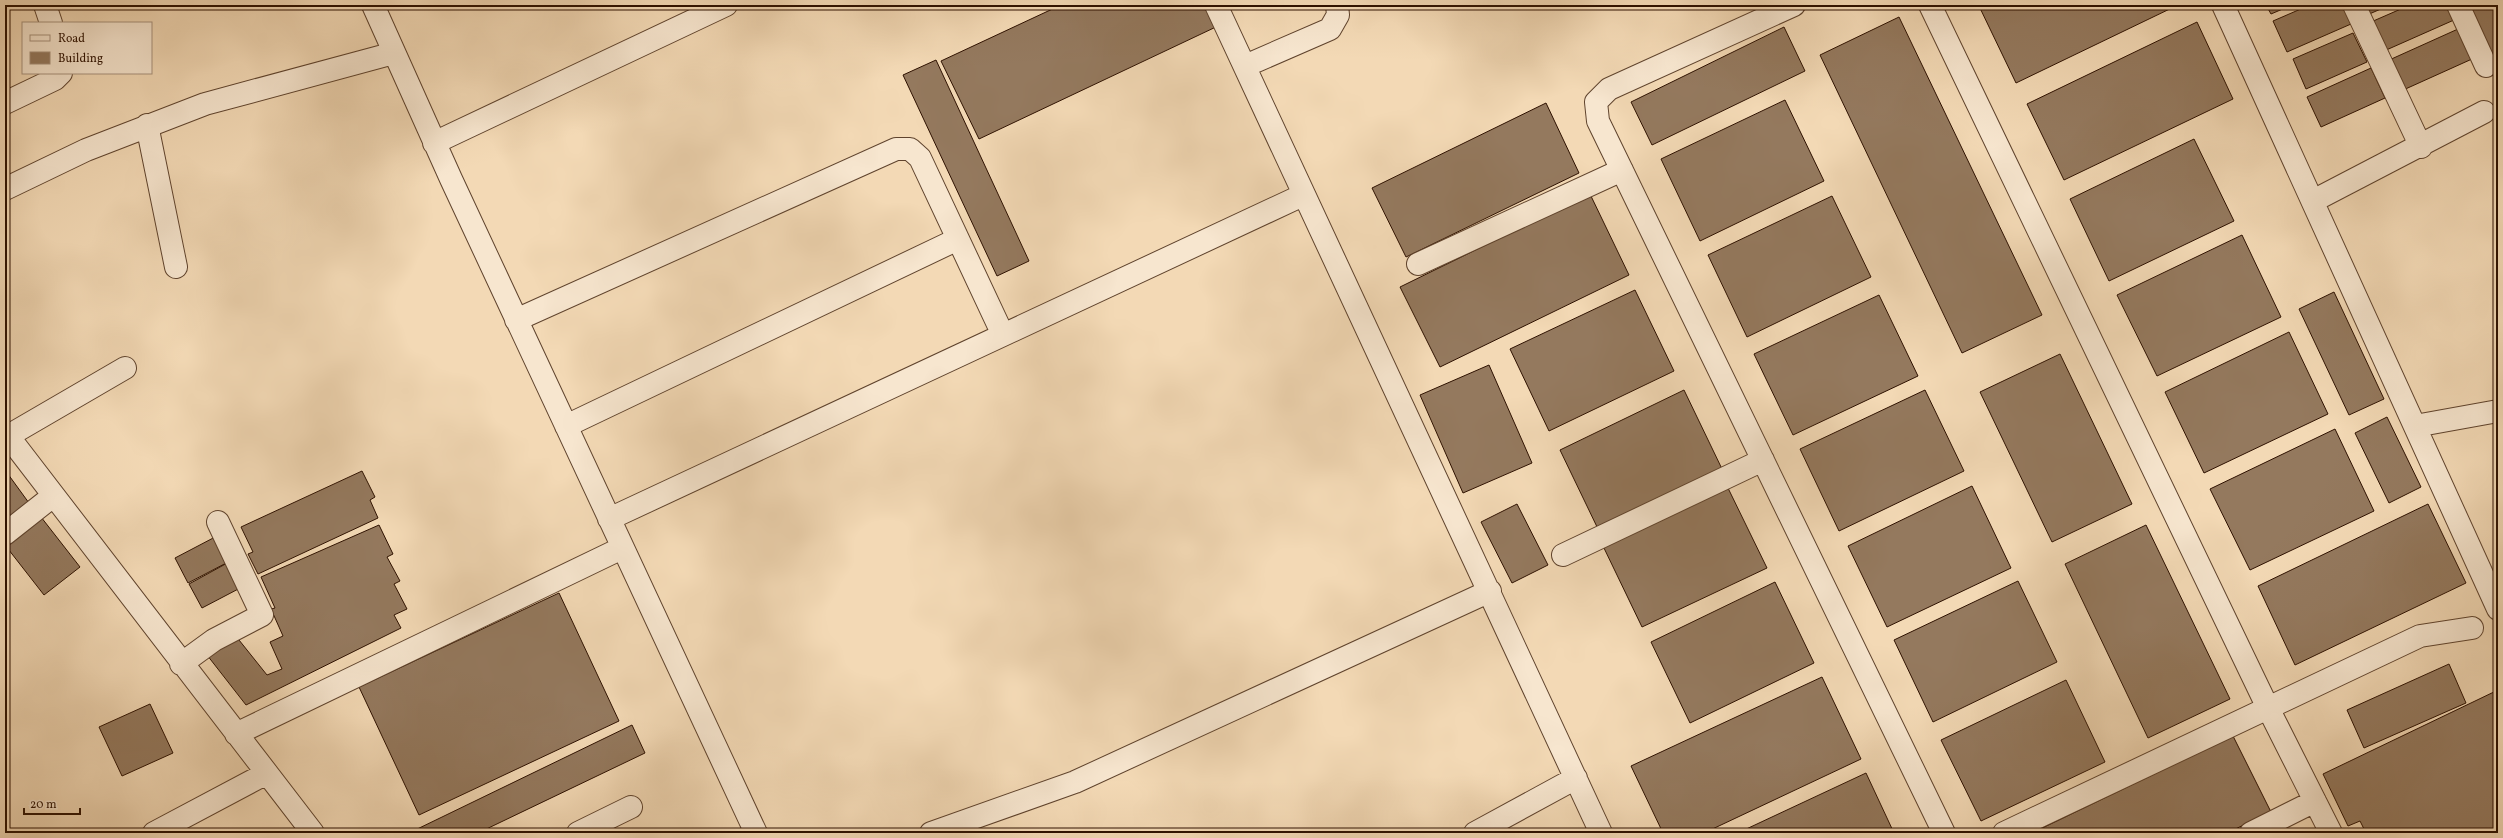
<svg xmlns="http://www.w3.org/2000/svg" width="2503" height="838" viewBox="0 0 2503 838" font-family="Vollkorn,serif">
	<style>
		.building { fill: #94795e; stroke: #2e1100 }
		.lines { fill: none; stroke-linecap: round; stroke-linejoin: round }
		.minor-casing { stroke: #5f432d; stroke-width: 24 }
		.minor { stroke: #f7e6cf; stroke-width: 22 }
	</style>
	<rect width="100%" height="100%" fill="#f3d9b5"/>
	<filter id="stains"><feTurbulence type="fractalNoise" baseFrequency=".005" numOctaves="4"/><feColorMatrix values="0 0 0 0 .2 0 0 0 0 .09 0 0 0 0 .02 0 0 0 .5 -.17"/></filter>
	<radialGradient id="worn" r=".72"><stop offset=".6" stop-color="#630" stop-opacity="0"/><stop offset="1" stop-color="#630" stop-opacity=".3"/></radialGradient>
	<path class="building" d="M1061 5H1208L1218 26 979 139 941 61Z
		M1981 5H2178L2016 83 1979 6Z
		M2266 5H2292L2271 14Z
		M2310 5H2343L2351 24 2287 52 2273 21Z
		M2363 5H2390L2367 15Z
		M2410 5H2448L2454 20 2384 51 2371 22Z
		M2467 5 2498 6V71Z
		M1899 17 2042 315 1962 353 1820 55Z
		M2197 22 2233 99 2064 180 2027 104Z
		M1784 27 1805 71 1652 145 1631 102Z
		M2458 29 2472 59 2401 91 2387 61Z
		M2353 33 2367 62 2306 89 2293 59Z
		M936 60 1029 261 997 276 903 75Z
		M2371 68 2385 98 2321 127 2307 97Z
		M1785 100 1824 181 1700 241 1661 159Z
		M1546 103 1579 173 1406 257 1372 188Z
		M2194 139 2234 221 2109 281 2070 199Z
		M1590 194 1629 275 1440 367 1400 287Z
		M1832 196 1871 277 1747 337 1708 255Z
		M2242 235 2281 317 2157 376 2117 295Z
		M1635 290 1674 371 1549 431 1510 349Z
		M2334 292 2384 399 2349 415 2299 309Z
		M1879 295 1918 376 1793 435 1754 354Z
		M2289 332 2328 414 2204 473 2165 392Z
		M2060 354 2132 504 2052 542 1980 392Z
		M1489 365 1532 463 1463 493 1420 395Z
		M1684 390 1723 471 1599 531 1560 450Z
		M1925 390 1964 471 1839 531 1800 449Z
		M2387 417 2421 487 2389 503 2355 433Z
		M2335 429 2374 511 2250 570 2210 489Z
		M5 470 29 503 5 521Z
		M362 471 375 497 370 500 378 518 258 574 248 554 253 552 241 527Z
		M1727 486 1767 568 1642 627 1603 546Z
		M1972 486 2011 568 1887 627 1848 546Z
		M1517 504 1548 565 1512 583 1481 522Z
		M2428 504 2466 583 2295 665 2258 586Z
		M41 517 80 567 44 595 5 545Z
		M379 525 393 554 387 557 400 581 394 584 407 609 394 615 401 628 246 705 207 655 235 635 267 675 282 669 270 642 283 636 271 609 275 608 261 577Z
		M2146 525 2230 699 2148 738 2065 564Z
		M217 536 230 561 188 583 175 558Z
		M231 561 244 586 202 608 189 584Z
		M2018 581 2057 662 1933 722 1894 640Z
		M1775 582 1814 663 1690 723 1651 642Z
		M559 593 619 721 419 815 359 687Z
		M2449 664 2466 703 2364 748 2347 710Z
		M1822 677 1861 759 1704 833H1663L1631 766Z
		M2066 680 2105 762 1981 821 1941 740Z
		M2498 690V833H2366L2360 821 2348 826 2323 774Z
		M150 704 173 753 122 776 99 727Z
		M632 725 645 753 478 833H409Z
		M2233 736 2271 812 2227 833H2032Z
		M1866 773 1894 833H1743L1742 831Z"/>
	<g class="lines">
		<defs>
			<path id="minor" d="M45 5 51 23
				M373 5 451 179 756 833
				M1216 5 1601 833
				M1794 5 1609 89 1596 102 1598 121 1944 833
				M1930 5 2268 708 2331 833
				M2223 5 2498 609
				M2354 5 2421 147
				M2458 5 2486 66
				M1245 66 1330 29 1338 15 1337 5
				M5 103 55 79 61 73
				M147 125 176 267
				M434 143 726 5
				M5 189 86 150 205 104 394 53
				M2313 201 2484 112
				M1418 264 1622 170
				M516 320 896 149H910L920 158 1003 335
				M566 426 958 239
				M2415 426 2498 411
				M5 432 313 833
				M8 436 125 368
				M609 519 1303 195
				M5 534 53 496
				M1563 555 1763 460
				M181 664 214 640 262 615 218 522
				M236 734 622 548
				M154 833 267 773
				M578 833 631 807
				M931 833 1075 782 1490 591
				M1475 833 1576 778
				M2004 833 2420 636 2472 628
				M2251 833 2315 801"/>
		</defs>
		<use href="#minor" class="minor-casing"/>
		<use href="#minor" class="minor"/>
	</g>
	<rect width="2503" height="838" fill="none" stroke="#f3d9b5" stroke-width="20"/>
	<rect x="6" y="6" width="2491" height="826" fill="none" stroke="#2e1100" stroke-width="2"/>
	<rect x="10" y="10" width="2483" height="818" fill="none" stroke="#2e1100"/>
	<rect x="22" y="22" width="130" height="52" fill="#f7e6cf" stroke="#a7917c"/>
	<rect x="30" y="35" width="20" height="6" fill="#f7e6cf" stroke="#a7917c"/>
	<text x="58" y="42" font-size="12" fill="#2e1100">Road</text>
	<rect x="30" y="52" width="20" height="12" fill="#94795e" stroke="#a7917c"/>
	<text x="58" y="62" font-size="12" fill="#2e1100">Building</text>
	<path d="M24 808v6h56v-6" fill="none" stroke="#2e1100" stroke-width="2"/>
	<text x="30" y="808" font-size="12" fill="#2e1100" stroke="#f7e6cf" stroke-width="3" paint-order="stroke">20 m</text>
	<rect width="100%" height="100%" filter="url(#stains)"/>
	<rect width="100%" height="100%" fill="url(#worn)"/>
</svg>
